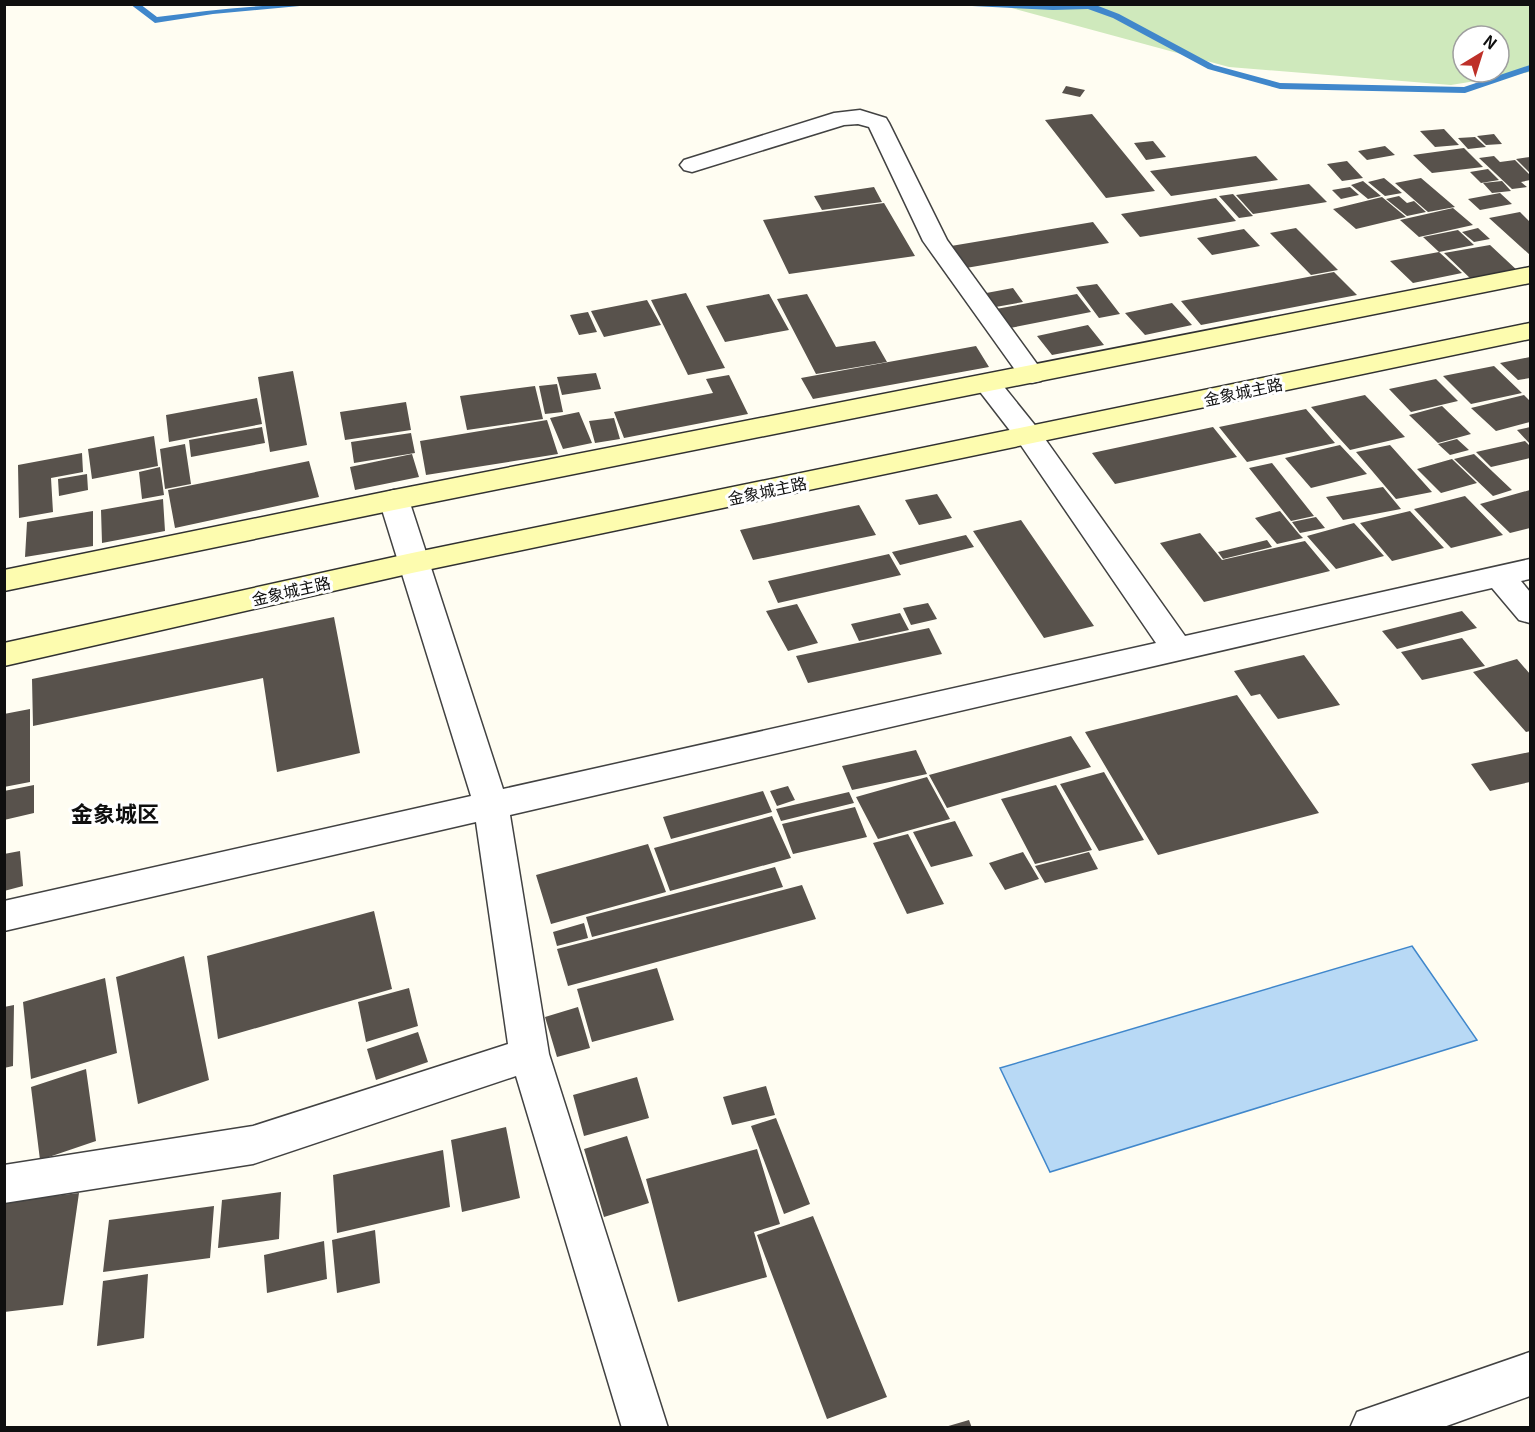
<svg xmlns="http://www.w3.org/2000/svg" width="1535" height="1432" viewBox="0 0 1535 1432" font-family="Georgia,'Noto Sans SC',serif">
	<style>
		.green { fill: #cfe9bc; fill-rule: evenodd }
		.water { fill: #b8d9f5; stroke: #4087cb; stroke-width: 1.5 }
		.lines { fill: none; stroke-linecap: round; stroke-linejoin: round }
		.stream { fill: #4087cb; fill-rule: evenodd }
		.building { fill: #58524c }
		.minor-casing { stroke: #424242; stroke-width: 3 }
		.secondary-casing { stroke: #313131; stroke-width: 3 }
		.minor { fill: #fff; fill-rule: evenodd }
		.secondary { fill: #fdfcaf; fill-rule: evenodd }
		.labels { text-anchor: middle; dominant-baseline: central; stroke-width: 6; stroke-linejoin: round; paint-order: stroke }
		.street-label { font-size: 16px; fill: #0f0f0f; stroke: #fff }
		.district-label { font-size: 22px; font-weight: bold; fill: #0f0f0f; stroke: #fff }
	</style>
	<rect width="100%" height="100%" fill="#fffdf2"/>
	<path class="green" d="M1000 5H1530V72L1451 85 1229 67ZM1463 36H1499V72H1463Z"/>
	<path class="water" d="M1412 946 1477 1040 1050 1172 1000 1068Z"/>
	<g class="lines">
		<path class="stream" d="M130 4H140L157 17C211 10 265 4 321 4L213 14 155 23Z
			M968 4H1093L1119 14 1214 65 1280 83 1464 87 1530 65V71L1465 93 1280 89 1208 69 1113 18 1088 9 1053 10 972 6Z"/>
	</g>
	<path class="building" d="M1066 86 1085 90 1080 97 1062 93Z
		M1092 114 1155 191 1106 198 1045 120Z
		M1444 129 1459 145 1435 147 1420 131Z
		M1494 134 1502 144 1486 145 1477 136Z
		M1475 137 1486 147 1468 149 1458 138Z
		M1153 141 1166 157 1146 160 1134 143Z
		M1385 146 1395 155 1367 160 1358 151Z
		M1464 148 1483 167 1432 173 1413 155Z
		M1256 156 1278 180 1171 196 1150 171Z
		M1494 156 1500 162 1515 160 1530 175V180L1521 182 1527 187 1512 189 1479 158Z
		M1530 157V173L1516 159Z
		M1347 161 1363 178 1342 181 1327 164Z
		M1488 169 1499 180 1481 183 1470 172Z
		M1384 178 1402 193 1385 196 1368 182Z
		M1421 178 1455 207 1428 212 1395 183Z
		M1363 181 1381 196 1368 199 1351 185Z
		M1502 181 1511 191 1492 193 1483 183Z
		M1309 184 1327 202 1253 214 1236 195Z
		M874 187 882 202 822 210 814 196Z
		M1350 187 1359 195 1341 199 1332 190Z
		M1500 193 1512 204 1480 210 1468 199Z
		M1233 194 1253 216 1239 218 1219 196Z
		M1399 196 1407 203 1414 201 1426 212 1407 216 1386 199Z
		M1382 197 1406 217 1356 229 1333 209Z
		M1216 198 1236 221 1140 237 1121 214Z
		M884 203 915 256 789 274 763 220Z
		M1453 208 1473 225 1419 237 1400 220Z
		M1520 212 1530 222V255L1489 218Z
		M1093 222 1109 243 966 268 951 246Z
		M1296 228 1338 270 1311 275 1270 233Z
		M1478 228 1490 239 1474 242 1462 232Z
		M1244 229 1260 246 1212 255 1197 238Z
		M1458 230 1474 245 1439 252 1423 237Z
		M1490 245 1519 272 1473 281 1444 253Z
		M1439 252 1462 273 1413 283 1390 261Z
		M1334 272 1357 295 1201 325 1181 301Z
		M1097 284 1120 314 1099 318 1076 287Z
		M1013 288 1023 302 990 308 981 294Z
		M686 293 725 368 688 375 651 300Z
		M769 294 789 330 725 342 706 306Z
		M807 294 836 347 875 341 887 362 816 374 777 299Z
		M1077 294 1091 312 1010 328 996 309Z
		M647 300 661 325 604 337 591 311Z
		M1172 303 1192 325 1145 335 1125 313Z
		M588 312 597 332 579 335 570 315Z
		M1088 325 1104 345 1052 355 1037 336Z
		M976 346 989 367 813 399 801 378Z
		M1530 357V378L1518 380 1500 363Z
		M1494 366 1522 393 1471 404 1443 376Z
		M293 371 307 445 270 452 258 377Z
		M596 373 601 389 562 395 557 377Z
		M729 375 748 414 624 438 614 412 713 393 706 379Z
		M1436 379 1458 401 1411 412 1389 389Z
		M557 384 563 412 545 414 539 386Z
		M535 386 543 419 467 430 460 396Z
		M1365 395 1405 437 1350 450 1311 407Z
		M1524 395 1530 401V422L1496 431 1471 408Z
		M257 398 262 424 169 442 166 415Z
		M406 402 411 430 345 440 340 412Z
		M1442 406 1471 434 1438 443 1409 415Z
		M1306 409 1335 443 1247 462 1219 427Z
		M579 412 592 443 563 449 550 418Z
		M614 418 620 439 595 443 589 421Z
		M547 420 558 454 426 475 420 441Z
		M262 427 265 443 191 457 189 440Z
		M1213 427 1237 457 1115 484 1092 453Z
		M1530 427V444L1517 430Z
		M411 433 415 453 354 463 351 442Z
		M154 436 158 466 92 479 88 449Z
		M1457 439 1469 450 1450 455 1438 444Z
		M1525 441 1530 446V458L1491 467 1476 452Z
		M185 444 191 484 165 489 160 449Z
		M1340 445 1367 474 1311 488 1285 458Z
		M1390 445 1432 492 1396 499 1356 452Z
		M82 453 83 472 51 478 53 512 19 518 18 465Z
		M412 454 419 477 355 490 350 467Z
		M1474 454 1512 490 1493 496 1454 459Z
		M1452 459 1477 483 1441 493 1417 469Z
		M309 461 319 497 175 528 168 490Z
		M1272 463 1314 516 1291 521 1249 468Z
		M160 467 164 495 142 499 139 472Z
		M87 474 88 490 59 496 58 479Z
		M1383 487 1401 509 1343 520 1326 497Z
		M1530 490V528L1510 533 1480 504Z
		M937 494 952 518 919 525 905 500Z
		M1465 496 1503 535 1451 548 1414 509Z
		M163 499 165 531 102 543 101 510Z
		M859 505 876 535 753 560 740 530Z
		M93 511V546L25 557 27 522Z
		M1280 511 1299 534 1303 538 1277 544 1255 518Z
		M1410 511 1444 548 1392 561 1360 523Z
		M1316 517 1325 528 1300 533 1292 522Z
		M1021 520 1094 626 1044 638 973 531Z
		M1354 523 1384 556 1336 569 1307 536Z
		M1200 533 1222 560 1305 541 1330 571 1204 602 1160 543Z
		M966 535 974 547 900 565 892 552Z
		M1267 540 1272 547 1223 559 1218 552Z
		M889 554 901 575 778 603 768 581Z
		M928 603 937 619 911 625 903 608Z
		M797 604 818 643 788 651 766 611Z
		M1462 611 1477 628 1397 649 1382 631Z
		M900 613 909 630 859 641 851 624Z
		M334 617 360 753 277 772 263 678 33 726 32 679Z
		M929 628 942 654 808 683 796 656Z
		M1462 638 1485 666 1422 680 1401 652Z
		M1304 655 1340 705 1278 719 1260 694 1251 696 1234 671Z
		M1517 659 1530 674V731L1526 732 1473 672Z
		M1237 695 1319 813 1158 855 1085 732Z
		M30 709V782L4 787V714Z
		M1071 736 1091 767 947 808 929 775Z
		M916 750 927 774 852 790 842 766Z
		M1530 752V782L1490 791 1471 764Z
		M1104 772 1144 840 1099 851 1060 784Z
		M927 777 950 819 878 839 856 797Z
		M34 785V813L4 820V791Z
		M1056 785 1092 850 1035 864 1001 799Z
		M788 786 795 800 777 806 770 791Z
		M763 791 772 812 671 839 663 817Z
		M849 792 854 803 781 821 776 809Z
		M855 807 867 837 793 854 782 824Z
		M772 816 791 858 670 891 654 848Z
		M955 821 973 856 931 867 913 832Z
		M908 834 944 904 907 914 873 843Z
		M648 844 666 892 551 924 536 875Z
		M20 851 23 886 4 891V854Z
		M1023 852 1039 879 1005 890 989 863Z
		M1089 852 1098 869 1045 883 1035 866Z
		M775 867 783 887 592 937 586 917Z
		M802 885 816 919 568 986 557 949Z
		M374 911 392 989 218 1039 207 956Z
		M584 923 588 938 557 946 553 932Z
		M184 956 209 1080 138 1104 116 977Z
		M657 968 674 1020 592 1042 577 989Z
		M105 978 117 1053 31 1079 23 1002Z
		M409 988 418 1026 366 1042 358 1002Z
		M14 1005 13 1066 4 1068V1007Z
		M578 1007 590 1048 557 1057 545 1017Z
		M418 1032 428 1062 376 1080 367 1049Z
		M86 1069 96 1141 40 1160 31 1087Z
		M637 1077 649 1118 584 1136 573 1095Z
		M766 1086 775 1115 732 1125 723 1097Z
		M776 1118 810 1204 784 1214 751 1126Z
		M506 1127 520 1198 462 1212 451 1140Z
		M627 1136 649 1203 604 1217 584 1149Z
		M757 1149 780 1224 754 1232 767 1277 678 1302 646 1179Z
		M443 1150 450 1207 337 1233 333 1175Z
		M281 1192 279 1239 218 1248 222 1200Z
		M79 1193 63 1305 4 1312V1202Z
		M214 1206 210 1258 103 1272 109 1220Z
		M813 1216 887 1397 827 1419 757 1235Z
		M375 1230 380 1283 337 1293 332 1240Z
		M324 1241 327 1279 267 1293 264 1255Z
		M148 1274 144 1338 97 1346 103 1281Z
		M969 1420 972 1428H945V1427Z"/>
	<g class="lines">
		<defs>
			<path id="minor" d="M860 110 886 118 889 123 947 240 1045 375 1041 381 1032 383 1023 381 923 241 869 127 858 124 844 125 692 172 684 170 680 165 684 160 834 113Z
				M987 376 997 378 1038 429 1185 636 1530 559V579L1521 581 1530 592V623L1519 620 1492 588 510 815 549 1054 668 1428H622L516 1076 253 1164 4 1203V1165L253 1126 508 1044 476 822 4 931V901L471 796 379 500 384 493 394 490 404 493 409 500 503 789 1156 643 1018 441 974 384 977 378Z
				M1530 1352V1396L1441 1428H1350L1357 1412Z"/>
			<path id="secondary" d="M1530 267V283L394 510 4 591V570L394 490Z
				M1530 323V339L412 573 4 666V643L412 553Z"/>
		</defs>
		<use href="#minor" class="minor-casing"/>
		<use href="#secondary" class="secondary-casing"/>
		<use href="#minor" class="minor"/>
		<use href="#secondary" class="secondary"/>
	</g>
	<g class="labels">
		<g class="street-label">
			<text transform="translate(1243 391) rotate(-12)">金象城主路</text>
			<text transform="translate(767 490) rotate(-12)">金象城主路</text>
			<text transform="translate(291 590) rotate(-13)">金象城主路</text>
		</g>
		<g class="district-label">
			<text x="115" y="812">金象城区</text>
		</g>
	</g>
	<rect width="1535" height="1432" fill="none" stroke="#0f0f0f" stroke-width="12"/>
	<g transform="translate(1481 54) rotate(38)"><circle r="28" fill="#ffffff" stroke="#9f9f9f" stroke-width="1.5"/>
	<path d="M0-4.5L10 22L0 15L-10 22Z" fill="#be3029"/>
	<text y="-9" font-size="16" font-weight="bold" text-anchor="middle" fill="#0f0f0f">N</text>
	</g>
</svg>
